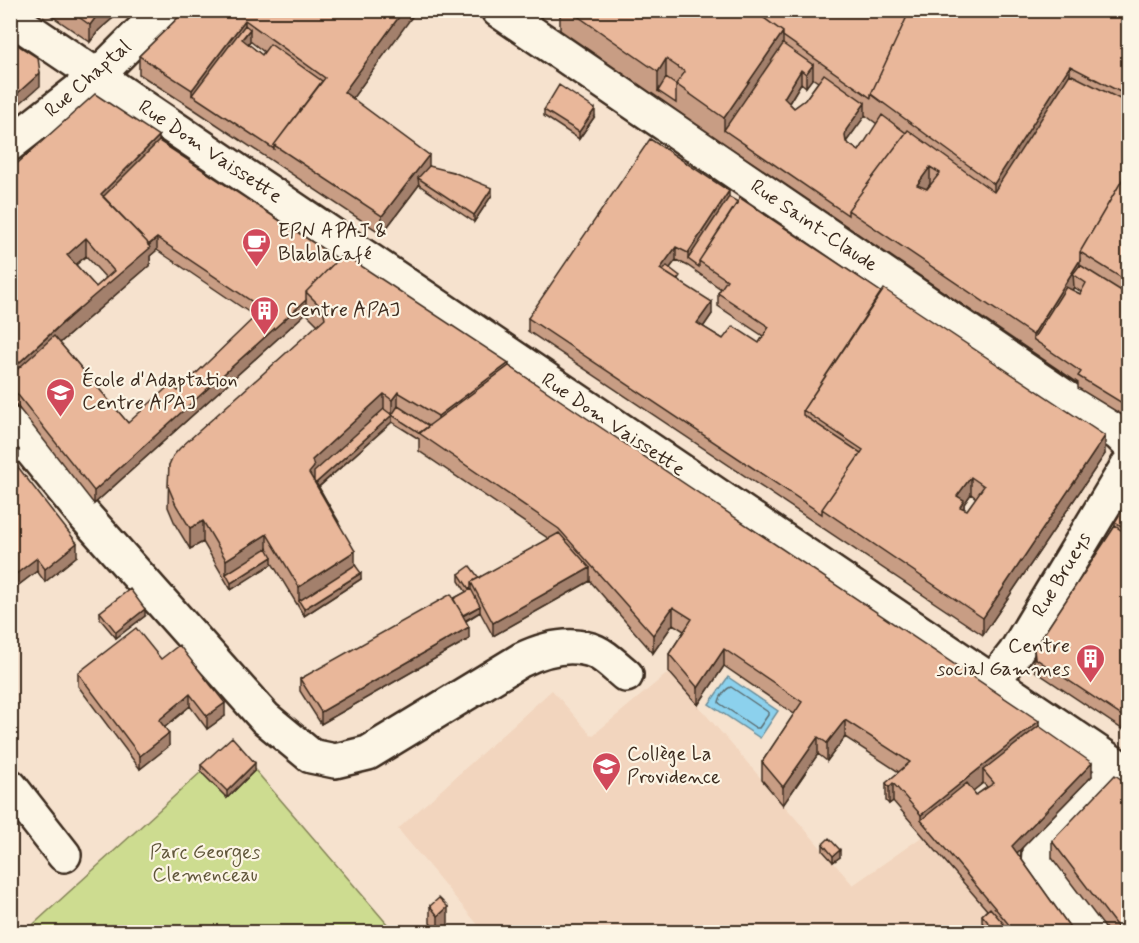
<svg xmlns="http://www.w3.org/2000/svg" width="1139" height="943" viewBox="0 0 1139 943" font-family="Mynerve,sans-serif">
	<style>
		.built { fill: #f2d5be }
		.green { fill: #cddc90; stroke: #848357; stroke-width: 1.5 }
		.water { fill: #8cd1ed; stroke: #6c8e9a; stroke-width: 1.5 }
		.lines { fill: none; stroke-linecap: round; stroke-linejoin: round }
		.shore { stroke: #5b6d71; stroke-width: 1.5 }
		.minor-casing { stroke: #3b2a1e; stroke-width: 38 }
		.minor { stroke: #fcf5e5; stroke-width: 33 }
		.wall { fill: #c89d84; stroke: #3b2a1e; stroke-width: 1.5; fill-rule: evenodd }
		.shaded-wall { fill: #a3806c; stroke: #3b2a1e; stroke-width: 1.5 }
		.building { fill: #e9b79a; stroke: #3b2a1e; stroke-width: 1.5; fill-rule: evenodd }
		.labels { text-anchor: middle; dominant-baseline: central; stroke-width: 4.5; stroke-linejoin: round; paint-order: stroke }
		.street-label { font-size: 20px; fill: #3b2a1e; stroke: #fcf5e5 }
		.poi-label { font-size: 20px; fill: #3b2a1e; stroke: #fcf5e5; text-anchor: start }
		.park-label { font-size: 20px; fill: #60563a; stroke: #fcf5e5 }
	</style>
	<rect width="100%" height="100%" fill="#f6e2ce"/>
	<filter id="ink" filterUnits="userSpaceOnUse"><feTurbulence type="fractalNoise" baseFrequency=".0167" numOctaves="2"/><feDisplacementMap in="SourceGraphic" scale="12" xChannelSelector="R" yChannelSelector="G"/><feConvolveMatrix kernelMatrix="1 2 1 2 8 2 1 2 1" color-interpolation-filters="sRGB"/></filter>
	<g filter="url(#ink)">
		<path class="built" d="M669 672 853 885 923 836 1005 932H484L398 829 552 690 592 736Z"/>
		<path class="green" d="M255 770 394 932H25L201 772 227 798Z"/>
		<path class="water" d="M728 677 778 711 760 738 709 704Z"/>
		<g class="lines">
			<path class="shore" d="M731 687 768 712V715L759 728H756L719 703C719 698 726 688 731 687Z"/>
			<defs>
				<path id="minor" d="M498 10 1119 434 1128 443
					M10 17 1128 773
					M10 144 97 76 163 10
					M10 424 85 516 265 718 311 756 335 761 368 753 521 660C544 649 571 641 596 652 607 657 617 668 626 675
					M992 682 1015 653 1128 465
					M10 786 64 855
					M1088 932 1038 866 1039 852 1120 767"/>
			</defs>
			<use href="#minor" class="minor-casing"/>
			<use href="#minor" class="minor"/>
		</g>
		<path class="wall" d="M43 10H116L113 18 99 30 90 42Z
			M186 10H416L352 99 429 166 492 195 474 222 419 185 382 234 192 108 139 74V56ZM250 41 264 52 262 55 248 44Z
			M560 10H1128V416L1127 418 1078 388V383L724 143 560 30ZM812 78 818 82 805 100 794 108 789 103 801 83 806 87ZM865 115 877 124 859 151 846 142ZM1074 287 1081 292 1080 294 1072 290Z
			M544 110 595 116 579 139 544 116Z
			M159 141 338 259 509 366 1039 726 1092 776 1017 853 1074 933H991L982 922V915L987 910 893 801 889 804 886 801V783L899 772 845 737 827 761 818 754 783 805 762 780V762L794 714 724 666 698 705 669 672V654L684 631 673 624 653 653 590 581 493 636 480 612 466 621 469 639 321 724 300 691V679L466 592 459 581V574L479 578 549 539 419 451V439L392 422 319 487 339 524 361 579 304 616 272 563 231 590 203 542 190 549 176 526 168 507 169 465 318 325 306 313 94 504 10 397V170ZM157 250 256 317 178 391 128 423 60 343 150 265V256ZM86 256 106 278 96 287 76 265ZM983 783 987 787 976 795 973 791Z
			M729 197 1105 454 983 635 528 331V318ZM676 260 688 266 721 289 718 293V306L763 336 759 343 723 339 703 327 712 314 680 282 670 268ZM971 494 976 498 967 510 964 509V504Z
			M10 473 77 556 45 582 37 571 12 590 10 588Z
			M1128 501V733L1035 671 1034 662V649L1115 526V522Z
			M100 612 145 616 116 638 100 619Z
			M161 659 225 716 207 729 190 706 165 727 169 746 140 769 78 686V673Z
			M201 765 255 770 227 798 201 772Z
			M1052 841 1128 933H1109L1052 858Z
			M823 844 840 857 833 862 823 851Z
			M430 906 448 925 439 933H437L430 923Z"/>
		<path class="shaded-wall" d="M101 10H116L113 18 99 30 90 42V25Z
			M404 10H417L344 110V92Z
			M245 20V36L250 29V41L242 52 192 95V90Z
			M783 32V57L724 130V118Z
			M666 59V85L658 91V72Z
			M813 65V78L806 87V74Z
			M1070 66V92L994 209V184Z
			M801 70V83L784 111V98Z
			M40 73V86L10 112V100Z
			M865 103V116L846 142 845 136 846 130Z
			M595 109V116L579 139V132Z
			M159 136V153L107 206 101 194Z
			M429 155V172L418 178 419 185 382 234V216Z
			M930 167V184L917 202V185Z
			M492 188V195L474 222V215Z
			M729 191V204L688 259V253Z
			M86 238V256L67 272V255Z
			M157 238V250L150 256V265L62 341 12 387 10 385V371Z
			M676 247V260L663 277 660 269Z
			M1080 260V277L1073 274 1074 287 1039 343 1033 339V335Z
			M306 300V313L94 504V491Z
			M712 302V314L697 336V323Z
			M509 363V384L438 437V416Z
			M398 392V413L392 415V400Z
			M384 394V415L314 479V488L309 473 312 460Z
			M1128 404V416L1127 418V406Z
			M392 415V422L316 489V483Z
			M1105 436V454L983 635V618Z
			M19 450V457L10 463V457Z
			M971 477V494L964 504V518L957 496Z
			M203 521V542L190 549V528Z
			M267 534V555L226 574V560Z
			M77 543V556L45 582V569Z
			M355 551V572L299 601V587Z
			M272 557V564L231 590V583Z
			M37 558V571L12 590V577Z
			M590 568V581L493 636V623Z
			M361 573V579L304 616V609Z
			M480 606V612L461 623V617Z
			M673 607V624L653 653V635Z
			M145 609V616L116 638V632Z
			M469 627V639L321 724V712Z
			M724 649V666L698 705V688Z
			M190 694V706L159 732V720Z
			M225 703V716L207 729V716Z
			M845 720V737L827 761V743Z
			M1039 721V739L983 770V783L927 827 921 820V815Z
			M169 733V746L140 769V756Z
			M818 737V754L783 805V787Z
			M255 763V770L227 798V791Z
			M1092 763V776L1012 858V846Z
			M893 783V801L889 804V787Z
			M840 850V857L833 862V856Z
			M448 907V925L438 933V916Z"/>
		<path class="building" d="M69 10H101L90 25Z
			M186 10H404L344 92 429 155 382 216 274 145 325 78 245 20 192 90 139 56Z
			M569 10H753L783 32 724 118 676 84 685 72 666 59 658 72Z
			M753 10H910L871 94V98L783 36V32Z
			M910 10H1128V96L1070 66 994 184 871 94Z
			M245 25 250 29 242 39 262 55 270 44 322 81 274 145V149L192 95Z
			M10 40 38 58 40 73 10 100Z
			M783 44 813 65 806 74 801 70 784 98 794 108 805 100 824 74 865 103 846 130 845 136 846 142 859 151 882 115 906 133 848 210V215L724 130Z
			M1070 74 1128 103V170L1080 252V260L1033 335 848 210 908 130 994 192ZM930 167 940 173 927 189 917 185Z
			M666 78 676 85V103L658 91Z
			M559 85 595 109 579 132 544 110Z
			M95 94 159 136 101 194 147 242 150 248 62 323 10 371V170ZM86 238 114 271 96 287 67 255Z
			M650 139 729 191 688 253 676 247 660 269 712 302 697 323 723 339 733 326 759 343 769 327 718 293 727 280 699 261 740 198 881 292 803 410V415L861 453 822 509V514L528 318Z
			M159 141 338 259 306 292V300L94 491 10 385V376L54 336 128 423 171 384 178 391 263 309 157 238 148 245 147 242 103 197Z
			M429 166 453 172 492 188 474 215 418 178Z
			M1128 170V282L1080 252Z
			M729 197 738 202 699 261V267L688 259Z
			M343 254 509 363 438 416 398 392 392 400 384 394 312 460 314 467 309 473 355 551 299 587 267 534 226 560 203 521 190 528 176 505 168 486 169 465 173 456 180 448 325 318 323 309 306 292Z
			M1080 265 1128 295V404L1127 406 1078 376 1081 372 1033 339 1066 287 1080 294 1086 283 1073 274Z
			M667 266 680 276 677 280 663 271Z
			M884 289 1105 436 983 618 822 509 863 450 803 410ZM971 477 984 486 967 510 960 507 964 500 957 496Z
			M509 366 1039 721 921 815 893 783 889 787 886 783 910 762 845 720 827 743 818 737 783 787 762 762 802 702 724 649 698 688 669 654 692 619 673 607 653 635 559 529 419 433Z
			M398 406 429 426 420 433 392 415Z
			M384 409 392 415 316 483 339 522 338 523 314 481V472Z
			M10 440 19 450 10 457Z
			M18 467 77 543 45 569 37 558 12 577 10 575V473Z
			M1128 501V530L1115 522Z
			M1115 526 1128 535V720L1035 658 1034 649Z
			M559 533 590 568 493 623 471 582Z
			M267 548 272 557 231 583 226 574Z
			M355 565 361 573 304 609 299 601Z
			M470 566 479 578 471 582V588L469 589 459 574Z
			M130 589 145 609 116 632 100 612Z
			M471 589 480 606 463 615 453 599Z
			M451 594 469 627 321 712 300 679Z
			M136 628 161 659 179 645 225 703 207 716 190 694 159 720 169 733 140 756 78 673Z
			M1039 726 1092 763 1012 846 1074 933H1016L921 820 967 783 976 795 994 783 983 770Z
			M232 737 255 763 227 791 201 765Z
			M1115 775 1128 784V933H1122L1052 841Z
			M829 838 840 850 833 856 823 844Z
			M439 898 448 907 438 916 430 906Z
			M990 908 1009 930 1006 933H997L982 915Z"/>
	</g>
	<defs>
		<symbol id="cafe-pin" viewBox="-11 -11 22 30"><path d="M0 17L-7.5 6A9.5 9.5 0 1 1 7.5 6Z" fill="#d1495b" stroke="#fcf5e5"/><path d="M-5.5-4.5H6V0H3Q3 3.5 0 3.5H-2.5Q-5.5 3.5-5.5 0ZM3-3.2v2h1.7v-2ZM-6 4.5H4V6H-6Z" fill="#fff"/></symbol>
		<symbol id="building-pin" viewBox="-11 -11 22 30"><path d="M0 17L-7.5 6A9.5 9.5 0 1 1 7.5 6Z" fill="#d1495b" stroke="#fcf5e5"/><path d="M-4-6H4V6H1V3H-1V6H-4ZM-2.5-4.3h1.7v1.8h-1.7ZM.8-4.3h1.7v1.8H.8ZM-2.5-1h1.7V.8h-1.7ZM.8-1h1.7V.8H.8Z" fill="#fff"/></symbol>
		<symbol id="school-pin" viewBox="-11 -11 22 30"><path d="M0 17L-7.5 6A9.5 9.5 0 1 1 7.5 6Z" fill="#d1495b" stroke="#fcf5e5"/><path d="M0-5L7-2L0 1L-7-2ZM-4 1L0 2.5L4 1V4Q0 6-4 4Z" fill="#fff"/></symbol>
	</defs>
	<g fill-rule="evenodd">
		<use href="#cafe-pin" x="240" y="226" width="33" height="45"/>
		<use href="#building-pin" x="248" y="294" width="33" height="45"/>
		<use href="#school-pin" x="44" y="376" width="33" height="45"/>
		<use href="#building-pin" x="1074" y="642" width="33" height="45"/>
		<use href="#school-pin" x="590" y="750" width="33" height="45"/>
	</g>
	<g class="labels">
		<g class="street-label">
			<text transform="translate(88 79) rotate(-41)">Rue Chaptal</text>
			<text transform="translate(210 152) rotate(34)">Rue Dom Vaissette</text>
			<text transform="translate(814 226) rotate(34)">Rue Saint-Claude</text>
			<text transform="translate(613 425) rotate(34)">Rue Dom Vaissette</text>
			<text transform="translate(1062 575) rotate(-59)">Rue Brueys</text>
		</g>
		<g class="poi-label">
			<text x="278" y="231">EPN APAJ &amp;<tspan x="278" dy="23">BlablaCafé</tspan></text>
			<text x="286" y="310">Centre APAJ</text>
			<text x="82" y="380">École d'Adaptation<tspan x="82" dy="23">Centre APAJ</tspan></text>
			<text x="1070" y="646" text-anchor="end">Centre<tspan x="1070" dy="23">social Gammes</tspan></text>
			<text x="627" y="754">Collège La<tspan x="627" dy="23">Providence</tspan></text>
		</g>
		<g class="park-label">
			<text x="205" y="852">Parc Georges<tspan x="205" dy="23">Clemenceau</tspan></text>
		</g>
	</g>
	<rect width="1139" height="943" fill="none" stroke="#fcf5e5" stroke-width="36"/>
	<rect x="18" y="18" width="1103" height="907" fill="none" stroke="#3b2a1e" stroke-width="2" filter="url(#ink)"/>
</svg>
